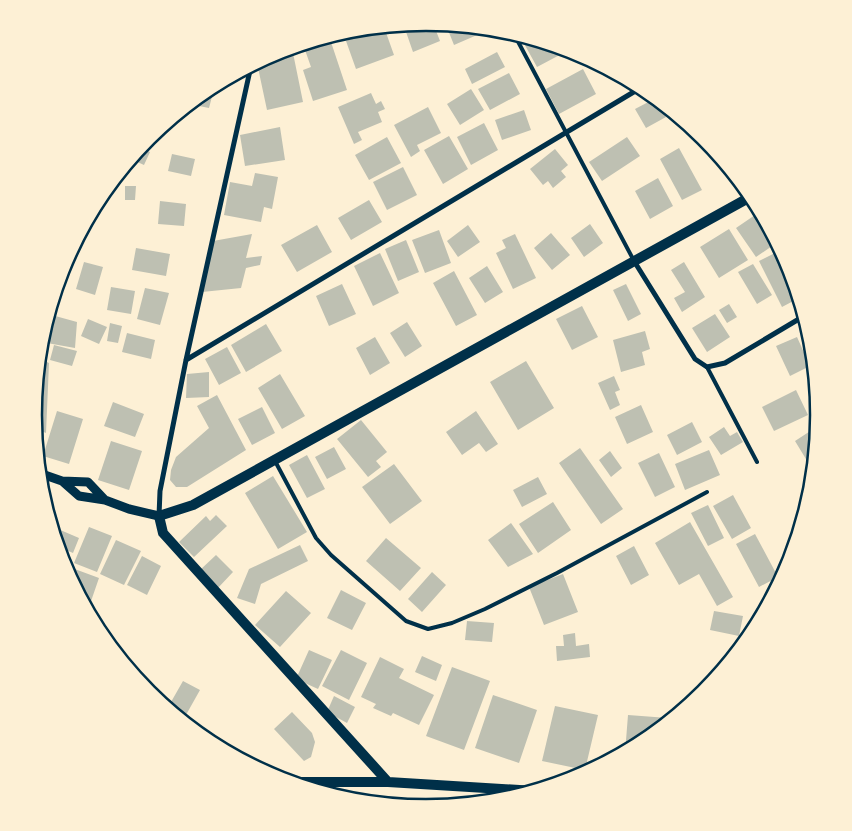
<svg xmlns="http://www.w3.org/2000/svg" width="852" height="831" viewBox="0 0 852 831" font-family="Georgia,serif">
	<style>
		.building { fill: #bec0b2 }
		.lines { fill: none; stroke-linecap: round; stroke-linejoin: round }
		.service { stroke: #003049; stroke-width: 4 }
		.minor { stroke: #003049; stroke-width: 5 }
		.tertiary { stroke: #003049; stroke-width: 9 }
		.secondary { stroke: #003049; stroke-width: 10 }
		.rim { fill: none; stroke: #003049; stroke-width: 2.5 }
	</style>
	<rect width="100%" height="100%" fill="#fdf0d5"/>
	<path class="building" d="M420 23H433L440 41 413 52 405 29Z
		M446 25 483 28 484 32 454 45Z
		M384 27 394 55 356 69 346 41Z
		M524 36 569 50 537 67 521 38Z
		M331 42 347 90 313 101 303 70 311 67 305 50Z
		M497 52 505 67 472 84 465 69Z
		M293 53 303 102 267 110 257 63 263 59Z
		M583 69 596 94 559 114 546 89Z
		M509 73 520 94 490 110 478 89Z
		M215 85 209 108 189 104 208 89Z
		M471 89 484 110 460 125 447 104Z
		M371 93 376 104 381 101 385 109 378 112 382 122 358 132 362 140 354 144 338 107Z
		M656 98 666 117 646 128 635 109Z
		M428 107 441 133 417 145 420 151 411 157 394 125Z
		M524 110 531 130 502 140 495 120Z
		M484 123 498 150 471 165 457 137Z
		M280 127 285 160 245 166 240 135Z
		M157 131 153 147 143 144 148 137Z
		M449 136 468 169 443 184 424 150Z
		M387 137 401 163 369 180 355 155Z
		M627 137 640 156 602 181 589 162Z
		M140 148 150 152 144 165 131 159Z
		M679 148 702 190 682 200 660 159Z
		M555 149 568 165 561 171 566 177 553 188 548 181 543 185 530 169Z
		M172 154 195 159 191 176 168 171Z
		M403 167 417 195 387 210 373 182Z
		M255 173 278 177 272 209 264 207 261 222 224 215 230 182 252 186Z
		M658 178 673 206 650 219 635 191Z
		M125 186H136L135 200H125Z
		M369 200 382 222 351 240 338 218Z
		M160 201 186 204 184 226 158 224Z
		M755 215 775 244 756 257 736 228Z
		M590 224 603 243 584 257 571 238Z
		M317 225 332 252 297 272 281 245Z
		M468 225 480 242 458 257 447 241Z
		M729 229 748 260 719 278 700 247Z
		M439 230 451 263 425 273 412 240Z
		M551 233 570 255 552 270 534 248Z
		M252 234 246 258 262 256 260 265 246 268 241 288 202 292 213 241Z
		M515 234 536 278 513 289 496 253 506 248 502 240Z
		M406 240 419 272 398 281 385 249Z
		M136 248 170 254 166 276 132 270Z
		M779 251 793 277 799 298 782 307 759 261Z
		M380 253 399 293 373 306 354 266Z
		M84 262 103 267 95 295 76 289Z
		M684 262 705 297 682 312 674 298 685 292 671 270Z
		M753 264 772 295 757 304 738 272Z
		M487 266 503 292 485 303 469 278Z
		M454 271 477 315 456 326 433 283Z
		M342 284 356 314 329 326 316 296Z
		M626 284 641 314 628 321 613 290Z
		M111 287 135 291 131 314 107 310Z
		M145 288 169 293 160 325 137 319Z
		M729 304 737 317 727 323 719 310Z
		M582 306 598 337 572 350 556 319Z
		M48 314 77 322 75 348 47 343Z
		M715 314 730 337 707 352 692 328Z
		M88 319 107 327 99 344 81 336Z
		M407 322 422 346 405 357 390 333Z
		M110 323 122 326 118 343 107 341Z
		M266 324 282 351 246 372 231 345Z
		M645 331 650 349 642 352 645 365 621 372 613 340Z
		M127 333 155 340 151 359 122 352Z
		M375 337 390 363 370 375 356 348Z
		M797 337 810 366 790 376 776 346Z
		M54 345 77 351 72 366 50 360Z
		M227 347 241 373 219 385 205 359Z
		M39 358 49 363 46 433 34 428 33 415Z
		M526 361 554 408 518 430 490 382Z
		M209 372V397L186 398 187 374Z
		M280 374 305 416 282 429 258 388Z
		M614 376 620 390 615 392 620 405 610 410 598 383Z
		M796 390 808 415 774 431 762 407Z
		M217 395 246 450 187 487H176L170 480 171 470 176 457 209 428 197 406Z
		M113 402 144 414 135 437 104 426Z
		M641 405 653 432 627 444 615 417Z
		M262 407 275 433 252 445 238 419Z
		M57 411 83 419 69 464 43 456Z
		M476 411 498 444 486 452 479 443 462 455 446 432Z
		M361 420 387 452 376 461 381 467 368 477 337 439Z
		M692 422 702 442 677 455 667 435Z
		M818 426 814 468 812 469 795 441Z
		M724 427 730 436 737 432 743 442 721 455 709 437Z
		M111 441 142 451 129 490 98 480Z
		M334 447 346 469 327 479 315 457Z
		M580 448 623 509 601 524 559 463Z
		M709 450 720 475 685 490 675 464Z
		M610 451 622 468 611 477 599 460Z
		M659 453 675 487 655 497 638 463Z
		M307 455 325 489 307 498 289 465Z
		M394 464 422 501 390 524 362 487Z
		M273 476 307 532 278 549 245 493Z
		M538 477 547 494 522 507 513 490Z
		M733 495 751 528 732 539 713 506Z
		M553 502 571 530 538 553 519 524Z
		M708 505 724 538 708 546 691 513Z
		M216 515 227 526 194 557 179 542 206 516 210 521Z
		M690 522 733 597 717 606 699 574 679 585 655 543Z
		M511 523 533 554 508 567 488 540Z
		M51 526 79 538 73 553 64 549 60 557Z
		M89 527 112 536 97 572 74 563Z
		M755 534 778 577 759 587 736 544Z
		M386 538 421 568 400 591 366 561Z
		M116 540 141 551 124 585 100 574Z
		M300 545 308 561 261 584 255 604 237 598 249 569Z
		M634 546 649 575 631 585 616 556Z
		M216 555 233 572 217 589 199 571Z
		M142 556 161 566 147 595 127 585Z
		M72 568 99 578 89 607 84 605 69 577Z
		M432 572 446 585 422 612 408 599Z
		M563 574 578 612 544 625 529 587Z
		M341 590 366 603 352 630 327 618Z
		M286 591 311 613 280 647 255 625Z
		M714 611 743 616 739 636 710 630Z
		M467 621 494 623 492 642 465 640Z
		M575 633 576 646 589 644 590 657 557 661 556 646H564L563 635Z
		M309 650 332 660 318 689 296 679Z
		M341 650 367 663 349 700 322 686Z
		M422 656 442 665 436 681 415 672Z
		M380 657 404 669 399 678 434 695 419 725 393 713 391 716 373 708 376 704 361 697Z
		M452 667 490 681 464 750 426 736Z
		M183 681 200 690 182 722 167 709Z
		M493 695 537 710 519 763 475 748Z
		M334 696 355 707 347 723 327 712Z
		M555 706 598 715 585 770 542 761Z
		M292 712 312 733 315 742 311 757 304 761 274 729Z
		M628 715 668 718 667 723 644 742 625 753Z"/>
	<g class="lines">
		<path class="service" d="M514 34 633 259
			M707 367 757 462
			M275 461 316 538 331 555 406 621 428 629 452 623 485 609 557 573 707 492"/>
		<path class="minor" d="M634 261 695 359 707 367 725 363 804 316
			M186 360 642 87
			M159 516 160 491 186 360 251 66"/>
		<path class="tertiary" d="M39 473 62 481 88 482 105 500
			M62 481 79 496 105 500 129 509 159 516"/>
		<path class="secondary" d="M287 782H388L535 791
			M388 782 163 533 159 516 193 505 752 196"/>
	</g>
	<path d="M0 0H852V831H0ZM42 415a384 384 0 1 1 768 0a384 384 0 1 1-768 0Z" fill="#fdf0d5" fill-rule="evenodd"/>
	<path class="rim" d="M42 415a384 384 0 1 1 768 0a384 384 0 1 1-768 0Z"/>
</svg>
